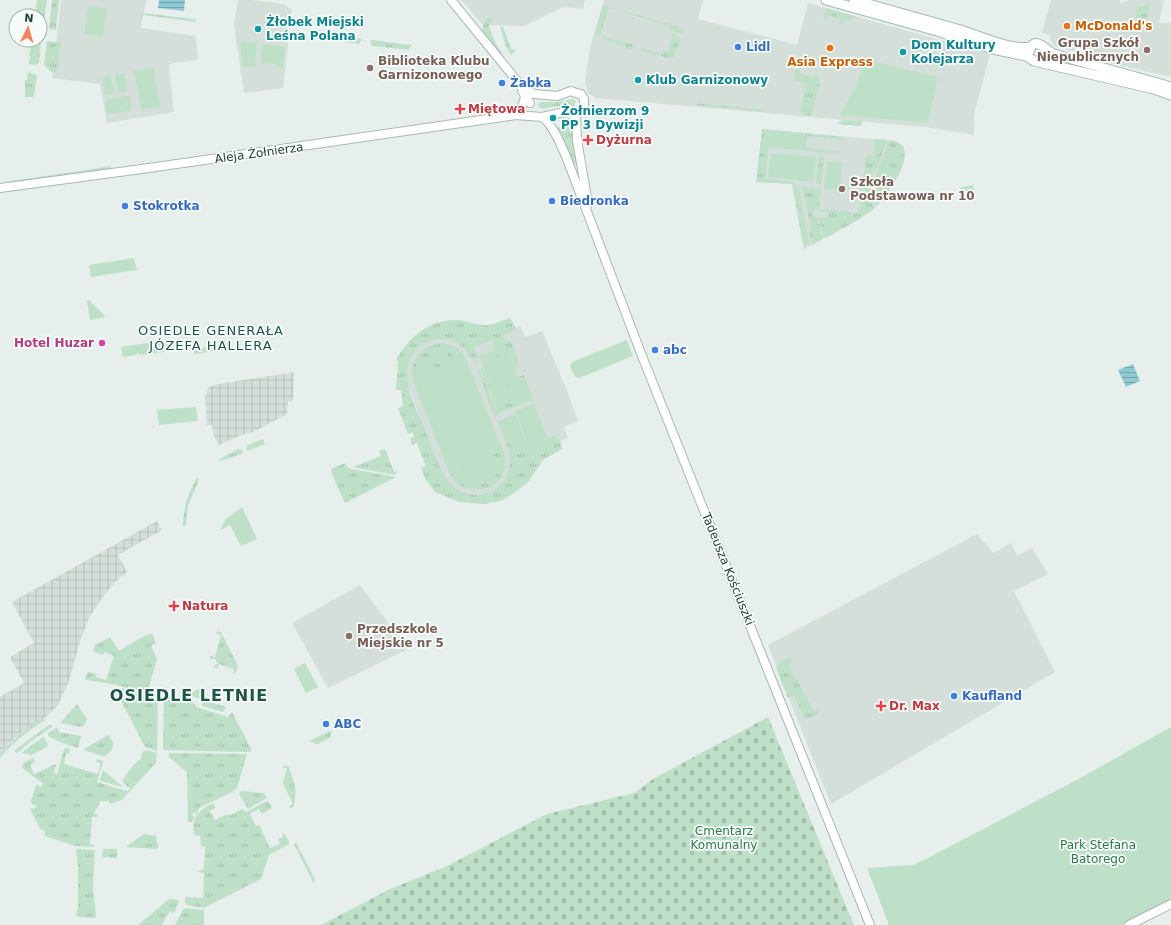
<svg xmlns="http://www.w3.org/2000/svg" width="1171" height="925" viewBox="0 0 1171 925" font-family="'DejaVu Sans',sans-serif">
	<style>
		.built { fill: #d4dfda }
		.industrial { fill: url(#industrial-grid) }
		.grass { fill: url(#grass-tufts); fill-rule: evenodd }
		.cemetery { fill: url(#cemetery-stones) }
		.green { fill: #bfe0c8 }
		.water { fill: url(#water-rules) }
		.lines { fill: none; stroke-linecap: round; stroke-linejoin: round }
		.tertiary-casing { stroke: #a8b8b2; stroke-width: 10 }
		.secondary-casing { stroke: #a4bbb3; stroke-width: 11 }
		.tertiary { stroke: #fff; stroke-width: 8 }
		.secondary { stroke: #fff; stroke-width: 9 }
		.food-dot { fill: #e8710a; stroke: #f7fbf9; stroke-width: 1.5 }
		.culture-dot { fill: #0f9aa8; stroke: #f7fbf9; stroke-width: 1.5 }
		.shop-dot { fill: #3f7fe0; stroke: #f7fbf9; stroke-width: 1.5 }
		.education-dot { fill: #8d6e63; stroke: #f7fbf9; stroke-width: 1.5 }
		.health-dot { fill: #e0444e; stroke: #f7fbf9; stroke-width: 1.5 }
		.hotel-dot { fill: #d1479c; stroke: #f7fbf9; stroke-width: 1.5 }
		.labels { text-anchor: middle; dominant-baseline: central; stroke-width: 3.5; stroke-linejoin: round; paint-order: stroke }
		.culture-label { font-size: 12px; font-weight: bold; fill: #0d838f; stroke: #f7fbf9; text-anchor: start }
		.food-label { font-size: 12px; font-weight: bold; fill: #c56008; stroke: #f7fbf9; text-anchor: start }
		.education-label { font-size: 12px; font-weight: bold; fill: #785e54; stroke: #f7fbf9; text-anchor: start }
		.shop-label { font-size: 12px; font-weight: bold; fill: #366cbe; stroke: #f7fbf9; text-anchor: start }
		.health-label { font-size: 12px; font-weight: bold; fill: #be3a42; stroke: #f7fbf9; text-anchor: start }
		.street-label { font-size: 12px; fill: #24423a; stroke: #f7fbf9 }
		.hotel-label { font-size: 12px; font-weight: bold; fill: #b23c85; stroke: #f7fbf9; text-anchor: end }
		.park-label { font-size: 12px; fill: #2d7a4b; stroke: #f7fbf9 }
		.neighbourhood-label { font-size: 13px; letter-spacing: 1px; fill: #1f5548; stroke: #f7fbf9 }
		.district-label { font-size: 16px; font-weight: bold; letter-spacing: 1px; fill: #1f5548; stroke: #f7fbf9 }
	</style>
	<defs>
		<pattern id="industrial-grid" width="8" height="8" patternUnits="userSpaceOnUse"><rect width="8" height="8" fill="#d4dfda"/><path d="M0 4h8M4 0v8" fill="none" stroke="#b6c1bc"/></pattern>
		<pattern id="grass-tufts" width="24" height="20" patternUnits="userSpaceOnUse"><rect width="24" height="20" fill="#bfe0c8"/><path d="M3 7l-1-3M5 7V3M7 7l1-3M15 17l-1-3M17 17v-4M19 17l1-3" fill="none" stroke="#a4c1ad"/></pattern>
		<pattern id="cemetery-stones" width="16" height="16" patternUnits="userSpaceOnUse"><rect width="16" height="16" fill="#bfe0c8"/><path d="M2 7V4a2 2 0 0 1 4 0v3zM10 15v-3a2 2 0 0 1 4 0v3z" fill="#a4c1ad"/></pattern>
		<pattern id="water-rules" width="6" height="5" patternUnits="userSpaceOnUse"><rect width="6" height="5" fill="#8ec9d4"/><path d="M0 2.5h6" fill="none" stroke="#74a5ad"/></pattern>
	</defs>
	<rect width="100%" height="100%" fill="#e6efeb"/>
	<path class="built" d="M61 0H146L141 28 196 36 198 60 169 64 174 112 107 123 100 84 52 78Z
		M238 0H252L283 4 287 6 289 9H292L283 88 244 93 234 26Z
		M461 0H585L583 9 563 7 524 26 483 25Z
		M604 0H703L698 19 797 45 808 3 990 54 974 115V135L925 127 596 98 588 93 585 83 590 48Z
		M1051 0H1120L1121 3 1130 0H1164L1159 23H1171V77L1131 68 1125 65V67L1085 56H1083L1080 55 1082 48 1081 47 1078 50 1075 52 1055 46 1051 41 1050 35 1042 33Z
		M763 129 893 141 897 142 903 146 905 156 899 174 894 183 883 199 872 211 856 221 804 249 792 184 759 182Z
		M520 326 525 337 542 331 567 391 578 421 564 427 568 438 529 453 509 490 462 498 442 479 406 379 409 349 418 341 514 329Z
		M977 534 993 553 1011 543 1017 556 1032 548 1048 574 1014 591 1055 672 831 804 768 645Z
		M360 585 408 649 328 688 292 623Z"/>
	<path class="industrial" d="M294 372 293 398 292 401H288L287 414 253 432 241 435 219 445 214 437 212 425H207L205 398 208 388 213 385Z
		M157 521 162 530 118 555 127 572 115 582 99 602 89 618 81 638 69 681 58 705 45 718H43L22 732 10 742 0 754V697L24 683 10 657 34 643 12 602Z"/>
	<path class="grass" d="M37 0H47L43 29 42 31H40V16H34V14H35Z
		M52 0H59L56 30 49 29Z
		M1148 4 1150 6 1147 18C1143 21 1137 20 1135 15 1136 8 1142 6 1148 4Z
		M604 6 609 7 600 36 595 33 602 8Z
		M610 7 679 27 683 30V34L669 30 670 26 610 8Z
		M826 8 855 16V17L841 24 839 23 840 19 829 15 827 20 823 19Z
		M143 13 193 19 195 18 196 22 143 15 141 19V14Z
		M488 17 493 20 489 26 494 40 504 57 502 56 482 31 483 26Z
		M500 26 503 27 511 49 516 50 511 55 505 44Z
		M673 33 676 34 675 36 681 38 673 59 641 51 642 47 644 46 645 49 662 54 663 50 668 52Z
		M321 34 362 39 359 44 322 39 321 37Z
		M603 36 630 44 632 43 634 47 631 50 629 49 602 38Z
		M32 40H40L41 42 39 63 36 65 29 64 30 56H29Z
		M371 40 411 45 409 50 373 46 371 45Z
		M47 41 61 43 57 73 50 71 44 65Z
		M799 69 800 70V74L814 78 815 74C819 75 820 79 820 83L811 116 805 115 800 112 806 85 797 81 794 78 795 71Z
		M28 72 37 75 34 97H25V80H27Z
		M573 99 576 101 574 106H556L543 109 538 107 539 103 541 102H556Z
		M697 103 767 110 766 112 696 105Z
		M842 120 862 121 861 126 837 124Z
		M564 122H571V124L573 125 577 162 576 164H572L555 129 564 125Z
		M762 129 843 137V140L807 136 806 148 839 151V154L800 150 801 135 770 132 765 178 793 182 806 248 804 249 792 184 756 182Z
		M875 139 887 140 877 168 872 174 866 173 865 181 863 180 866 156 873 155Z
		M889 140 897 142 903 146C911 164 888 193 877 206L876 183H883L893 152 886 150Z
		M819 156 824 157 821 184H816Z
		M112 166 109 169 11 184 5 182Z
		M801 186 814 187V189H821L818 211 813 210 812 216 817 217 823 239 812 245 809 231 812 230Z
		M862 186 868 187 874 208 856 221 825 238 818 217 827 218 828 212 819 211V209L859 213Z
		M510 318 516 328 514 329 515 330 503 335 505 341 511 340 520 366H517L518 369 516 370 508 349 505 376 516 372 517 375 507 379 516 403 527 399 518 377 524 375 532 396H531L532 400 494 415C491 407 487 400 485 392 480 371 468 338 441 339 432 339 422 343 416 350 395 373 416 407 426 431 432 448 440 474 452 485 464 497 484 498 497 488 520 469 506 443 497 421L501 420 511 446 526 440 531 450 549 442 547 438 557 434 558 436 554 438 555 441 560 439 562 449 543 460 528 482 514 493 501 501 484 504 459 502 435 492 426 480 421 468 426 466 418 446 417 443 412 445 410 439 414 437 413 432 408 434 398 408 403 407 401 390H396L398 361 396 360C410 336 429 319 458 320 468 321 479 326 489 325 496 324 503 320 510 318ZM492 340 495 350 477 356 474 347ZM493 351 504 380 498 406 483 368 481 369 497 409 496 410 480 369 477 368 475 362 476 359 479 358V357Z
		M443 343C453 345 460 348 465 357L412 378C410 358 423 344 443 343Z
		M263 439 265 444 247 451 246 449 248 445Z
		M238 449 242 450 243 453 218 462 220 459Z
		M385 449 394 472 397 471V473L394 475 353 467 381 456 379 451Z
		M503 450C517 486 467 507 449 472Z
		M345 463 347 467 351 469 396 477 345 503 332 474 331 469Z
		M197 477 199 480 188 505 186 525 183 527C183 508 188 494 197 477Z
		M217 631 221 632 238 666C237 670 237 672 233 674L234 669 219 664 217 669 213 666 218 664 215 658 210 660V656L215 657 221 635 216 634Z
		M152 633 156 643 151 646 157 659 147 693 112 684 86 680 85 678 88 672 97 674 96 677 106 680 114 656 104 652 103 655 93 651 95 645 110 637 119 651 144 636Z
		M787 658H790L792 662 789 666 814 711 819 708V713L805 720 794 696 788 698 776 668 778 665Z
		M203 687 204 688 200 699 193 696 190 698 196 707 228 717 232 712 252 751 249 752 163 750 164 695 171 694 177 700Z
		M122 688 146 695H158L157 751 145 747 116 691 118 689Z
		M202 700 226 707 224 711 223 712 202 706Z
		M77 704 87 719 85 724 81 727 60 723Z
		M43 718 45 720C28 731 13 742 0 758V754C13 739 27 728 43 718Z
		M49 725 53 726 30 742 17 753 14 751 28 740Z
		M57 727 59 732 81 736 78 748 62 743 48 736V733Z
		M332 730 330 738 317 744 309 741Z
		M108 735C116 743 114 749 105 757L84 750V749Z
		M43 737H44L48 745V746L32 755 21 753Z
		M67 748 70 749 69 754 66 753 64 764 98 774 101 763 96 762 97 759 103 761 97 782 126 791 130 789 122 781 125 776 135 784 148 766 141 760 142 752 147 750 157 753 156 763 122 800 109 804V801H100L99 805 94 813 98 815 97 817H92L90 844 94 845V847L75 846 45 836 44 830 40 829 30 809 36 808V805H33L31 801 36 785H38L41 787 43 782H41L22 768 23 763 33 758 35 762 30 765 34 774 56 764 54 773 57 774 64 749Z
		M169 753 247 754 237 788 234 791 199 808 197 814 194 812 192 816 195 817 192 822H188L187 772 169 757Z
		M285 765 288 766C295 782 298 790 293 807L291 808 289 807 293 804 283 783 287 769 282 767Z
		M103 770 122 786V787L101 781 100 780Z
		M241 791 264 793 267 798 248 809 239 794Z
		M267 801 269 802 272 808 262 814 259 809 250 814 256 826 259 825 270 848 280 844 278 839 283 837V835L284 834 289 841V844L269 855 261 879 204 908 187 905 185 902V897L203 898 204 873 199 872V871L204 869 205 847 201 846 200 836 194 835C192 816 197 812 213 803L216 808 210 811 215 820 228 814 229 816 242 809 246 812Z
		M144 834 156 836 158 846V848L155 849 128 847 127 846Z
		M296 843 315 879 314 884 294 844Z
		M76 849 95 850 93 886 96 916 95 918 79 917 76 915 77 909H78V868Z
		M103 849H117V858L102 857Z
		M169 899 179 900 175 912 172 913 170 911 162 924 163 925H138Z
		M186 908 204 910V925H175L183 910Z"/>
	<path class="cemetery" d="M768 717 854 925H321L390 889 445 867 547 814 634 793 653 779Z"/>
	<path class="green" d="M88 6 107 8 103 36 84 34Z
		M240 42 257 43 255 61 257 66 243 67Z
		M263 44 285 47 283 69 272 63 262 64 261 57Z
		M872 61 938 77 928 123 840 115 857 84 863 63 870 65Z
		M154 68 160 107 141 110 134 71Z
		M124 73 127 91 118 93 115 75Z
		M110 75 114 93 105 95 102 77Z
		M130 95 132 110 107 114 105 100Z
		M770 132 801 135 800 150 768 147Z
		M886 150 893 152 890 165 891 169 882 183H876V175Z
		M771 153 816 157 813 182 768 177Z
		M827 161 842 162 840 190 824 189Z
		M798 184 809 243 805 244 794 185Z
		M973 185 975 193 967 197 960 188 962 187Z
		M134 258 137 270 91 277 89 265Z
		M89 300 104 315 105 317 90 320 87 301Z
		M169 340 171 351 139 355V353L136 354V355L123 357 121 347Z
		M627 340 633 356 579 378 575 377 570 366 572 362Z
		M227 344 230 345 231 349 194 354V349Z
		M508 349 516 372 505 376 496 353Z
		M446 350 449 358 432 364 429 356Z
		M493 351 513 400 498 406 479 356Z
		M465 357 503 450 449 472 412 378Z
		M517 375 527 399 516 403 507 379Z
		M534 404 549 442 530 450 515 411Z
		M196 407 198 421 159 425 157 410Z
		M515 414 525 440 511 446 501 420Z
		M495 456 502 472 466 488 458 472Z
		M242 507 257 539 241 546 230 525 220 530 226 519Z
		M305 663 318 687 306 693 294 669Z
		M1171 727V900L1122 925H889L867 868 913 865 928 858 1082 777Z
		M139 759 149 766 135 784 125 776Z"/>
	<path class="water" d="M159 0H185L184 11 158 8Z
		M1133 364 1140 381 1126 387 1118 370Z"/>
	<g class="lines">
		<defs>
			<path id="tertiary" d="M451 0 522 87V91L530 103
				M519 113 524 101 525 95
				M576 113 577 140 588 204
				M542 117C553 124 562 147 567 159L642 356 870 925
				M0 188 149 168 516 115 542 117 560 113 572 114 581 111 584 107V99L581 94 576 93 571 91 557 96 546 95 534 94 522 87
				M1129 925 1171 904"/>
			<path id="secondary" d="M826 0 937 31 993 49 1026 56 1034 61 1154 89 1171 95
				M854 0C888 10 923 19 957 29 978 35 1010 51 1031 47
				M1029 52C1034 33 1046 51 1054 54L1171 87"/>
		</defs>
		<use href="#tertiary" class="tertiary-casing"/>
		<use href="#secondary" class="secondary-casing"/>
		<use href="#tertiary" class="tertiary"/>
		<use href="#secondary" class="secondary"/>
	</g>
	<g class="food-dot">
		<circle cx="1067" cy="26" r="4"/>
		<circle cx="830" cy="48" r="4"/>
	</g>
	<g class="culture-dot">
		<circle cx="258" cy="29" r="4"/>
		<circle cx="903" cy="52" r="4"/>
		<circle cx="638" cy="80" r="4"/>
		<circle cx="553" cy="118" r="4"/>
	</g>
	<g class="shop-dot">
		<circle cx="738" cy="47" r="4"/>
		<circle cx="502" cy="83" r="4"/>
		<circle cx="552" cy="201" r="4"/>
		<circle cx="125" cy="206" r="4"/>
		<circle cx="655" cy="350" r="4"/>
		<circle cx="954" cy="696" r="4"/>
		<circle cx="326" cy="724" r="4"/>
	</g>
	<g class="education-dot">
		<circle cx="1147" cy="50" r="4"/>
		<circle cx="370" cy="68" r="4"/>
		<circle cx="842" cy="189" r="4"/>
		<circle cx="349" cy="636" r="4"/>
	</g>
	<g class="health-dot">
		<path d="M458 103h4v4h4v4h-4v4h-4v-4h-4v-4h4z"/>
		<path d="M586 134h4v4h4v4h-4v4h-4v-4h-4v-4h4z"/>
		<path d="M172 600h4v4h4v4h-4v4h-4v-4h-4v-4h4z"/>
		<path d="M879 700h4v4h4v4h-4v4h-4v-4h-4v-4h4z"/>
	</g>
	<circle class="hotel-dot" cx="102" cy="343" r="4"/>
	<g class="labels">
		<g class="culture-label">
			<text x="266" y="22">Żłobek Miejski<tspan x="266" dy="14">Leśna Polana</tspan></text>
			<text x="911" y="45">Dom Kultury<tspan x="911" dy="14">Kolejarza</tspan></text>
			<text x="646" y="80">Klub Garnizonowy</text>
			<text x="561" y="111">Żołnierzom 9<tspan x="561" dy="14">PP 3 Dywizji</tspan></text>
		</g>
		<g class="food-label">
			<text x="1075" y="26">McDonald's</text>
			<text x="830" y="62" text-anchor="middle">Asia Express</text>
		</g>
		<g class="education-label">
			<text x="1139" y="43" text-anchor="end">Grupa Szkół<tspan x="1139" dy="14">Niepublicznych</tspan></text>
			<text x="378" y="61">Biblioteka Klubu<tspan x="378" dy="14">Garnizonowego</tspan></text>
			<text x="850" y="182">Szkoła<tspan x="850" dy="14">Podstawowa nr 10</tspan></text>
			<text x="357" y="629">Przedszkole<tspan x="357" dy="14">Miejskie nr 5</tspan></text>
		</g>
		<g class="shop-label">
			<text x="746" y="47">Lidl</text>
			<text x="510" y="83">Żabka</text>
			<text x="560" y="201">Biedronka</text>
			<text x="133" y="206">Stokrotka</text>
			<text x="663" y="350">abc</text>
			<text x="962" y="696">Kaufland</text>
			<text x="334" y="724">ABC</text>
		</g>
		<g class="health-label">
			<text x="468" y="109">Miętowa</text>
			<text x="596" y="140">Dyżurna</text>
			<text x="182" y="606">Natura</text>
			<text x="889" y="706">Dr. Max</text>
		</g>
		<g class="street-label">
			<text transform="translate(259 153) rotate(-8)">Aleja Żołnierza</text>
			<text transform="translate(728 569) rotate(68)">Tadeusza Kościuszki</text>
		</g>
		<g class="hotel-label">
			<text x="94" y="343">Hotel Huzar</text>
		</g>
		<g class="park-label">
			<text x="724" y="831">Cmentarz<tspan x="724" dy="14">Komunalny</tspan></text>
			<text x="1098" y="845">Park Stefana<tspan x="1098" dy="14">Batorego</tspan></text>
		</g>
		<g class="neighbourhood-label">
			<text x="211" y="330">OSIEDLE GENERAŁA<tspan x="211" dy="15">JÓZEFA HALLERA</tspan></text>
		</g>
		<g class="district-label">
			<text x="189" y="695">OSIEDLE LETNIE</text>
		</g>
	</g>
	<g transform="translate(28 28) rotate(5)"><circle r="19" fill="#f7fbf9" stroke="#a3b1ad"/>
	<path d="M0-3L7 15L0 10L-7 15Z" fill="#f4845f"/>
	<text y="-6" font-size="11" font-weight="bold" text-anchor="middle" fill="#24423a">N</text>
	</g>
</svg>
